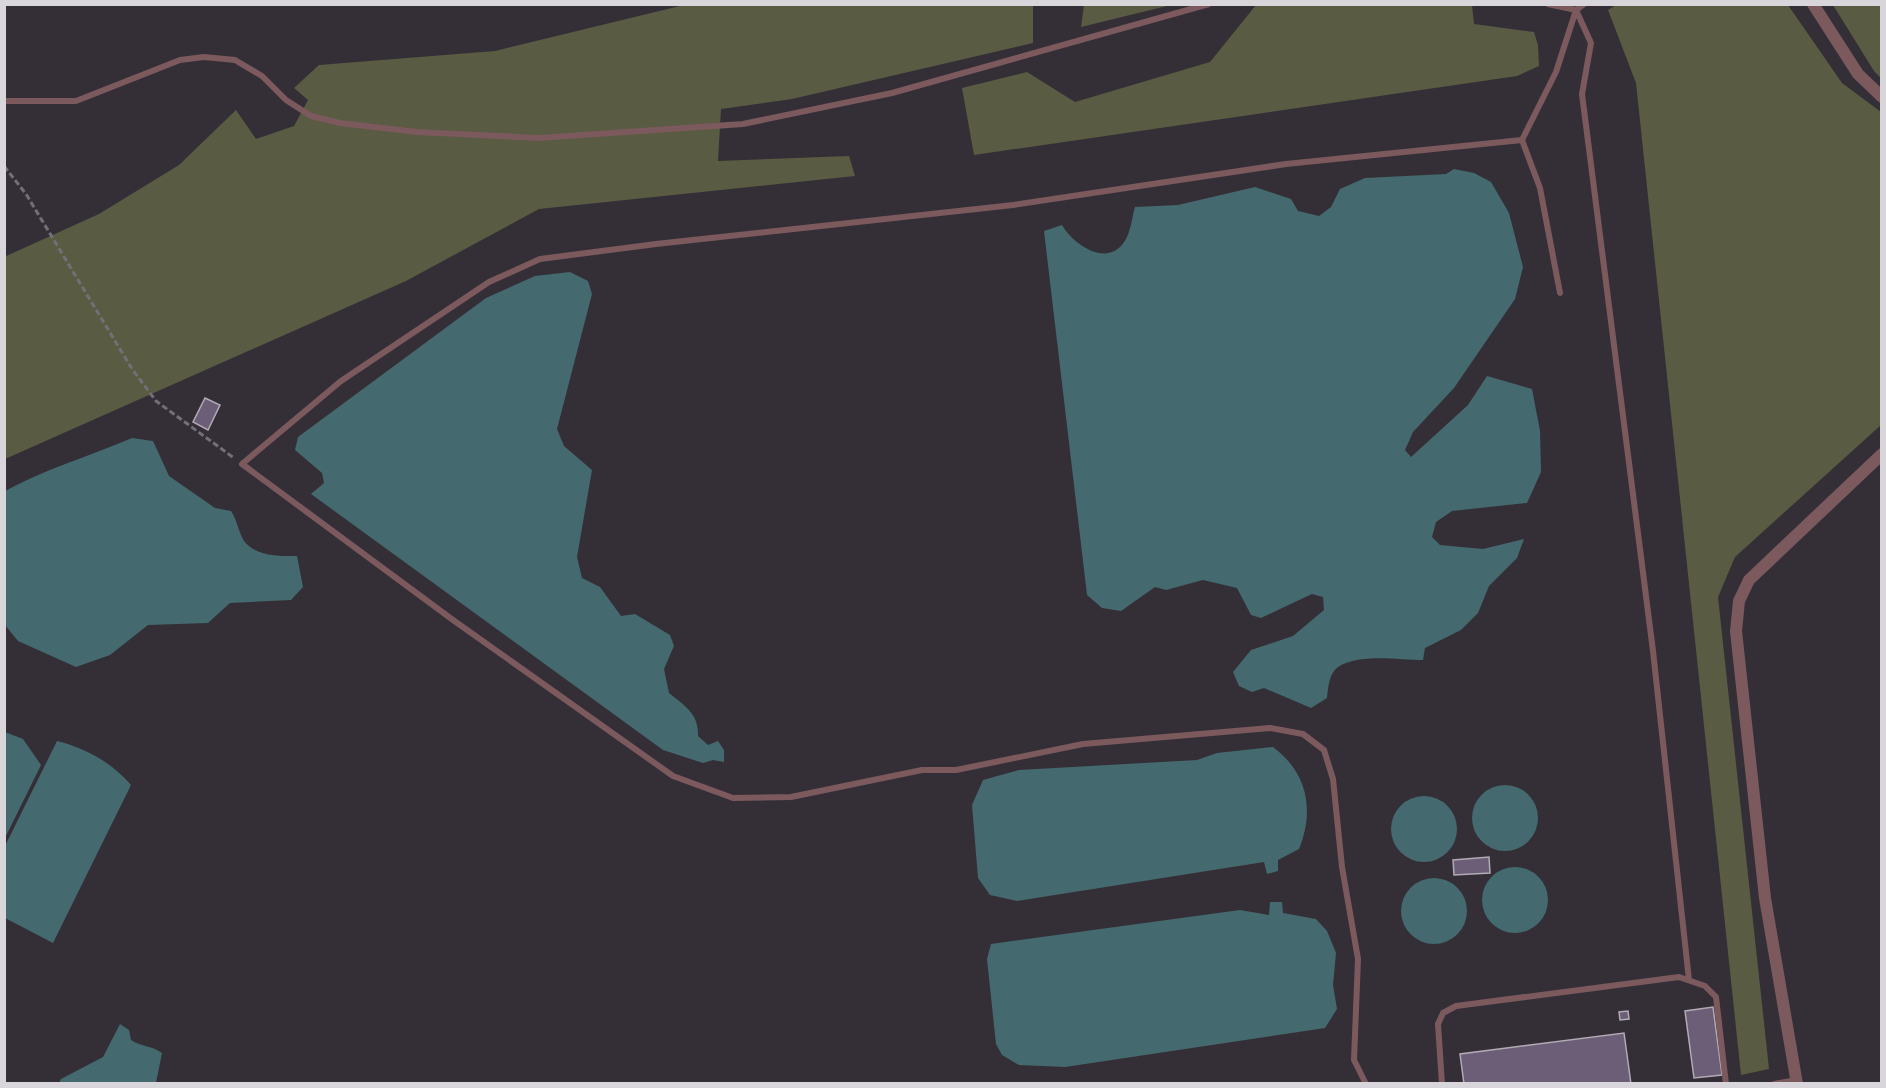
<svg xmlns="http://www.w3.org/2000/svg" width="1886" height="1088" viewBox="0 0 1886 1088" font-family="Spectral,serif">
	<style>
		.green { fill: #595b42 }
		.water { fill: #44696e }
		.building { fill: #6d5e77; stroke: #b1abb5; stroke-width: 1.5 }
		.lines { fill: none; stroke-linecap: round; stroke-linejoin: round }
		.path { stroke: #746f76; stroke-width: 3; stroke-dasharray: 6 3; stroke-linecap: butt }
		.service { stroke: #7c595d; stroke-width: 6 }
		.minor { stroke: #7c595d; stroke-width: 12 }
	</style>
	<rect width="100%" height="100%" fill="#342f37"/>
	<path class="green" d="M684 5H1033V43L792 99 721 109 718 161 849 156 855 176 539 209 406 281 5 459 4 257 99 214 179 165 236 110 256 139 294 126 308 100 294 88 319 65 495 51Z
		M1084 5V4L1171 5 1081 27Z
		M1256 5H1472L1474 24 1534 32 1538 45 1539 66 1517 76 974 155 962 88 1027 72 1075 102 1210 62Z
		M1616 5H1788L1842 83 1881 112V425L1735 557 1718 597 1769 1069 1741 1075 1636 83 1608 10Z
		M1833 5H1881V78L1874 71Z"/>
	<path class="water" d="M1454 169 1474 173 1491 182 1509 213 1523 267 1515 299 1454 388 1413 432 1405 450 1411 457 1468 405 1487 376 1532 389 1540 431 1541 472 1527 503 1452 511 1436 522 1432 537 1440 545 1483 549 1524 539 1517 558 1489 586 1478 613 1461 630 1425 648 1423 660C1398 660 1359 653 1338 667 1329 673 1328 688 1327 698L1311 708 1264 688 1252 692 1239 686 1233 672 1251 650 1293 636 1324 610 1323 597 1312 594 1261 618 1251 615 1237 588 1203 580 1166 590 1155 587 1121 611 1102 608 1087 595 1044 231 1062 225C1074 246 1110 269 1126 239 1131 230 1132 217 1135 207L1178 205 1255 187 1291 199 1298 211 1319 216 1331 207 1340 189 1365 178 1446 174Z
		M570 272 588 281 592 294 557 429 564 446 592 470 577 557 582 578 600 587 621 616 635 614 670 635 674 646 664 669 669 693C685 706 699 714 698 736L708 745 718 741 724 750V762L713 760 703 763 663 750 311 494 324 483 322 473 295 450 298 437 486 298 535 276Z
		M132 438 153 441 169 476 215 508 231 511C237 520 239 533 244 541 257 557 279 556 297 556L303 587 291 600 230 603 208 623 148 625 110 655 76 667 18 641 5 625V491C45 469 90 456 132 438Z
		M5 732 23 739 41 765 5 838Z
		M57 741C86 748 112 763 131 785L53 943 5 918V846Z
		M1273 747C1307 772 1315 810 1299 849L1278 860V871L1267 874 1264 862 1017 901 990 895 978 878 972 805 983 780 1019 770 1197 760 1217 753Z
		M1472 818a33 33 0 1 1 66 0a33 33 0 1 1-66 0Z
		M1391 829a33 33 0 1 1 66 0a33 33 0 1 1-66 0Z
		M1482 900a33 33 0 1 1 66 0a33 33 0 1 1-66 0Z
		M1401 911a33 33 0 1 1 66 0a33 33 0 1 1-66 0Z
		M1270 902H1282L1283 913 1316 919 1327 931 1336 953 1333 985 1337 1009 1325 1028 1065 1067 1019 1065 1002 1055 996 1044 987 959 991 944 1240 910 1269 915Z
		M120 1024 129 1030 131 1040C141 1047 151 1045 162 1053L156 1083H59L61 1079 103 1057Z"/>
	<path class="building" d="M205 398 220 405 208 430 193 422Z
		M1489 857 1490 873 1454 875 1453 860Z
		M1713 1007 1722 1075 1694 1078 1685 1011Z
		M1628 1011 1629 1019 1620 1020 1619 1012Z
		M1624 1033 1631 1084H1464L1460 1054Z"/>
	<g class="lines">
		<path class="path" d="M4 166 26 194 132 369 156 401 234 458"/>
		<path class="service" d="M1548 4 1576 10
			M1576 10 1591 43 1582 94 1653 651 1689 980
			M4 101H76L180 60 204 57 235 60 262 76 286 100 311 116 340 123 417 132 538 138 743 124 892 93 1209 4
			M1560 293 1540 188 1522 140 1556 72 1576 10 1584 4
			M1366 1084 1354 1060 1358 959 1342 867 1333 779 1324 750 1303 734 1270 728 1083 744 956 770H922L791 797 733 798 673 776 453 620 242 464 341 381 489 282 540 259 656 244 1013 205 1286 164 1522 140
			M1442 1084 1438 1024 1443 1013 1456 1006 1679 977 1705 986 1716 997 1726 1084
			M1774 1084 1796 1080"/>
		<path class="minor" d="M1813 4 1858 74 1882 97
			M1797 1084 1765 898 1736 631 1739 601 1749 580 1882 454"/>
	</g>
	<rect width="1886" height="1088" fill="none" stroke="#d9d6db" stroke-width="12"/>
</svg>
